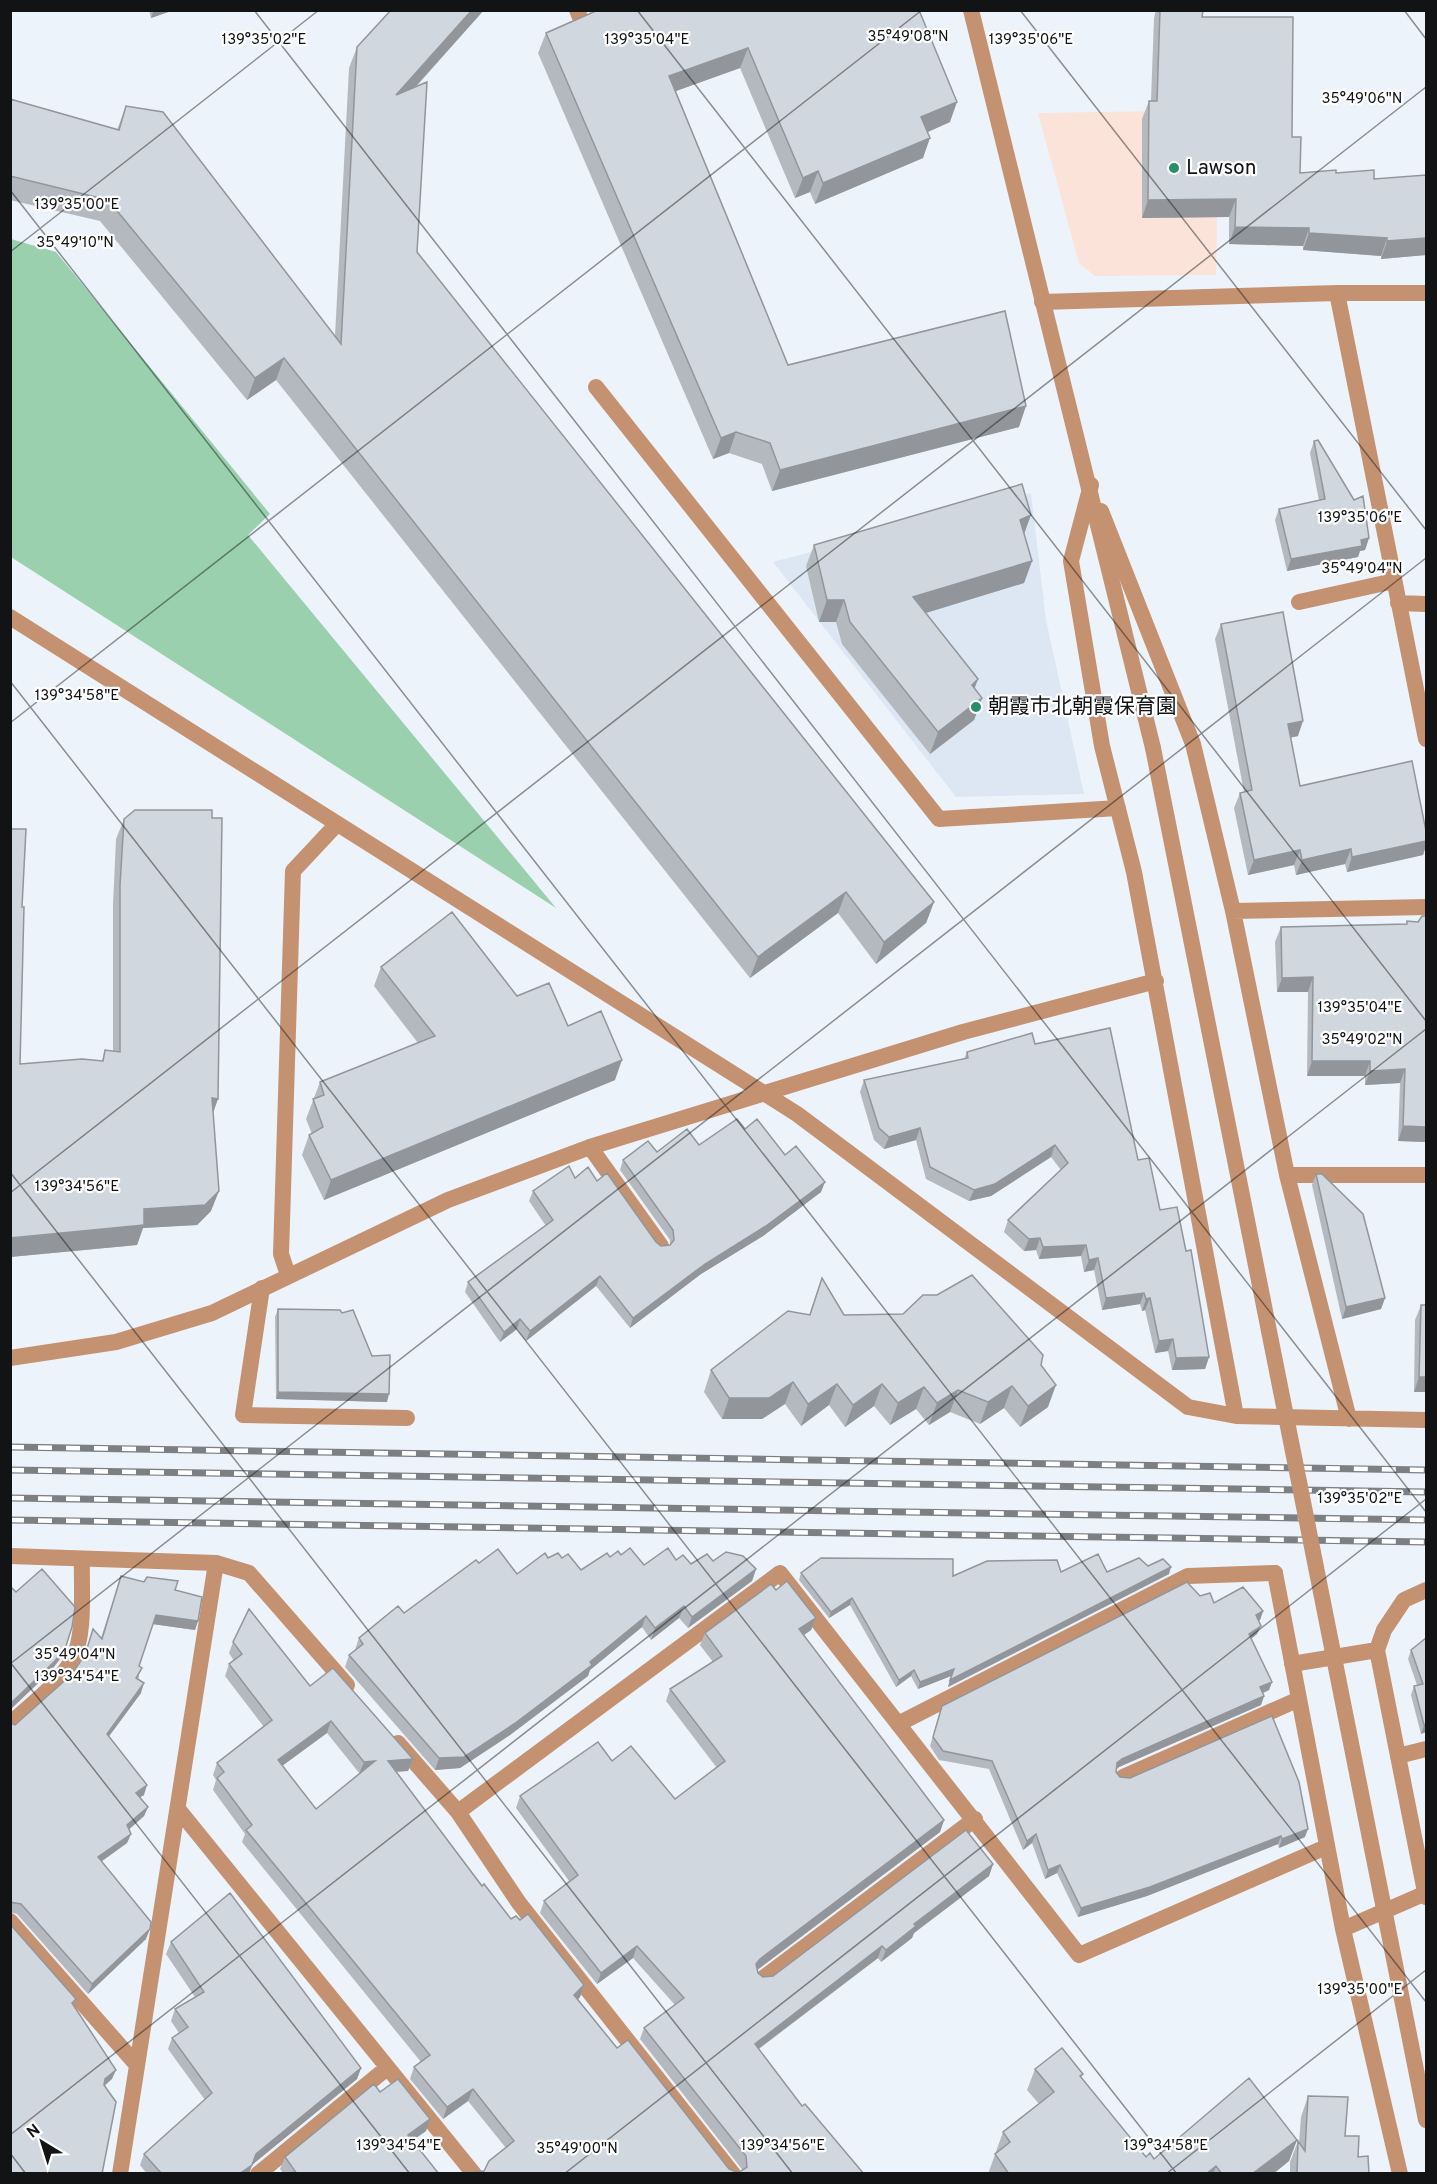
<svg xmlns="http://www.w3.org/2000/svg" width="1437" height="2184" viewBox="0 0 1437 2184" font-family="Overpass,'Noto Sans JP',sans-serif">
	<style>
		.commercial { fill: #fbe3da }
		.built { fill: #dce7f3 }
		.green { fill: #9ad0ad }
		.lines { fill: none; stroke-linecap: round; stroke-linejoin: round }
		.service { stroke: #c49271; stroke-width: 16 }
		.minor { stroke: #c49271; stroke-width: 16 }
		.tertiary { stroke: #c49271; stroke-width: 16 }
		.rail-casing { stroke: #7c8085; stroke-width: 7 }
		.rail { stroke: #fff; stroke-width: 4.5; stroke-dasharray: 14; stroke-linecap: butt }
		.tertiary-bridge { stroke: #c49271; stroke-width: 16 }
		.wall { fill: #b4b9bf; fill-rule: evenodd }
		.shaded-wall { fill: #92969b }
		.building { fill: #d1d7de; stroke: #92969b; stroke-width: 1.5; fill-rule: evenodd }
		.ticks { fill: none; stroke: #111315; stroke-width: 1.5; stroke-opacity: 0.45 }
		.poi-dot { fill: #298e6a; stroke: #fff; stroke-width: 2 }
		.labels { text-anchor: middle; dominant-baseline: central; stroke-width: 4.5; stroke-linejoin: round; paint-order: stroke }
		.poi-label { font-size: 21px; fill: #111315; stroke: #fff; text-anchor: start }
		.ticks-label { font-size: 15px; text-anchor: middle; fill: #111315; stroke: #fff; stroke-width: 4.5; stroke-linejoin: round; paint-order: stroke }
	</style>
	<rect width="100%" height="100%" fill="#edf3fb"/>
	<path class="commercial" d="M1219 110 1216 275 1095 276 1079 263 1038 113Z"/>
	<path class="built" d="M1031 493 1046 620 1084 794 956 797 773 562Z"/>
	<path class="green" d="M11 239 56 252 270 514 248 535 556 908 11 557Z"/>
	<g class="lines">
		<path class="service" d="M577 10 582 22
			M596 387 939 819 1118 808
			M1299 602 1394 581
			M590 1147 661 1246
			M262 1288 243 1415 407 1418
			M900 1723 1188 1576 1275 1573
			M10 1724C31 1704 58 1685 72 1660 86 1637 81 1586 82 1559
			M1398 1756 1426 1749
			M1123 1777 1297 1700
			M762 1979 975 1819"/>
		<path class="minor" d="M1337 293 1426 739
			M1042 302 1337 293H1426
			M1091 485 1071 561 1102 746 1134 872 1236 1416
			M1101 511 1193 744 1233 911 1287 1175 1349 1419
			M1398 603 1426 604
			M10 617 797 1114 1188 1407 1236 1416 1426 1420
			M1233 911 1426 907
			M1287 1175H1426
			M288 1275 281 1254 293 871 336 825
			M10 1358 116 1342 212 1313 448 1200 590 1147 963 1032 1156 981
			M10 1556 216 1563 249 1573 347 1685
			M1275 1573 1343 1929 1400 2174
			M1377 1650 1426 1897
			M1292 1664 1377 1650 1384 1630 1404 1600 1426 1590
			M398 1743 458 1812 519 1903 733 2174
			M178 1809 474 2174
			M458 1812 780 1573 1079 1955 1326 1847
			M10 1921 136 2064
			M1343 1929 1426 1893
			M120 2174 216 1563
			M258 2174 387 2068"/>
		<path class="tertiary" d="M971 10C1031 256 1094 501 1153 748"/>
		<defs>
			<path id="rail" d="M10 1447 1426 1470
				M10 1470 1426 1492
				M10 1498 1426 1520
				M10 1520 1426 1542"/>
		</defs>
		<use href="#rail" class="rail-casing"/>
		<use href="#rail" class="rail"/>
		<path class="tertiary-bridge" d="M1153 748 1426 2120"/>
	</g>
	<path class="wall" d="M149 10H174L151 18Z
		M391 10H484L415 88 417 252 934 902 926 923 876 964 838 913 750 978 276 380 247 400 100 221 10 200V99L117 130 126 106 335 336 349 68 357 47Z
		M919 10 950 122 928 132 923 158 815 204 810 192 795 198 740 68 676 91 788 365 1019 427 772 491 762 464 729 453 713 459 538 53 546 33Z
		M1156 10H1203L1202 17 1292 137 1300 173H1336L1374 179 1426 175V265V255L1381 259V256L1303 250V246L1229 244V217L1142 218V119L1149 101H1151L1154 18Z
		M1314 441 1369 538 1365 550 1360 551 1358 557 1287 571 1275 520 1279 509 1319 501 1310 453Z
		M1024 534 1032 561 1024 583 926 613 978 679 974 688 982 698 974 720 930 754 842 644 836 622H819L806 566 814 545Z
		M1221 624 1298 736 1290 738 1300 786 1426 831V846L1423 855 1347 872 1345 864 1296 875 1294 865 1248 875 1234 808 1240 793 1244 792 1215 639Z
		M124 819 213 1113 211 1211 197 1225 143 1228 137 1245 10 1257 22 907 20 1064 102 1061 105 1050 113 1051V905L116 839Z
		M1407 921 1426 1142 1398 1141 1400 1083 1365 1085V1076H1307L1308 992H1277L1275 942 1281 927 1406 924Z
		M381 967 517 996 568 1026 615 1080 324 1200 302 1155 309 1135 312 1134 306 1119 320 1082 418 1043 374 986Z
		M1035 1044 1138 1160 1160 1210 1209 1357 1205 1369 1172 1370 1168 1351 1155 1353 1145 1310 1142 1311 1140 1304 1102 1310 1094 1270 1084 1272 1081 1256 1039 1259 1036 1250 1024 1251 1004 1232 1008 1220 1061 1170 1051 1157 991 1196 969 1201 926 1179 916 1140 884 1149 874 1140 860 1092 864 1080 964 1059 967 1052Z
		M745 1129 785 1155 821 1192 763 1236 701 1274 630 1328 596 1286 526 1341 517 1329 500 1342 465 1292 468 1282 546 1226 529 1201 533 1191 575 1178 661 1246 670 1245V1240L620 1170 623 1160 657 1152 699 1145Z
		M1316 1174 1385 1298 1381 1309 1342 1319 1312 1185Z
		M822 1278 844 1315 1041 1365 1048 1407 1020 1427 1004 1408 980 1424 950 1412 929 1425 916 1409 890 1425 874 1406 845 1427 829 1405 801 1426 785 1404 762 1419H722L704 1392 711 1370 809 1315Z
		M1421 1305 1426 1392H1414L1415 1320Z
		M278 1309 342 1313 372 1356 387 1402 276 1399 275 1317Z
		M621 1555 644 1565 676 1560 691 1564 713 1561 756 1569 752 1581 688 1628 679 1618 651 1640 642 1627 590 1670 588 1676 510 1735 460 1768 435 1770 345 1667 349 1655 355 1650 359 1638 404 1613 479 1563 517 1574 548 1558H562L581 1570 610 1557Z
		M1148 1566 1169 1574 948 1687 951 1676 918 1689 911 1676 896 1687 850 1605 829 1618 799 1580 801 1573 953 1576 1061 1572H1107Z
		M121 1576 175 1590 198 1621 195 1630 153 1624 139 1666V1678L138 1679 141 1693 109 1736 144 1795 140 1797 148 1807 144 1816 129 1829 131 1834 127 1843 102 1861 146 1939 88 1994 17 1914 10 1912V1723L15 1725 71 1675 101 1638Z
		M787 1581 816 1618 811 1630 804 1635 944 1820 940 1832 757 1969 758 1973 763 1977 773 1976 966 1830 993 1864 989 1876 914 1933 912 1938 881 1962 878 1958 759 2049 802 2106 805 2104 864 2174H473L475 2172 484 2171 489 2161 506 2148 468 2101 443 2119 410 2079 414 2067 421 2062 242 1842 245 1834 213 1790 216 1780 213 1775 217 1763 264 1727 225 1676 229 1664 234 1661 229 1653 233 1642 249 1609 310 1686 333 1668 413 1759 408 1771 397 1772 482 1886 484 1884 511 1919 516 1916 520 1920 528 1914 584 1985 580 1997 578 2000 617 2048 628 2040 729 2169 738 2173 742 2170 741 2168 640 2039 644 2028 675 2005 633 1958 597 1984 540 1913 544 1901 569 1881 516 1808 520 1796 598 1742 612 1761 631 1746 675 1799 717 1768 666 1701 670 1689 713 1662 700 1645 705 1633 771 1584 776 1590ZM327 1733 360 1774 316 1809 282 1765Z
		M1200 1596 1214 1603 1263 1611 1260 1620 1258 1621 1257 1634 1251 1639 1272 1682 1269 1690 1262 1693 1264 1696 1261 1705 1119 1767 1117 1769 1116 1772 1120 1777 1305 1837 1279 1848 1278 1844 1147 1896 1078 1917 1057 1873 1045 1879 1032 1843 1023 1850 989 1769 939 1760 930 1746 939 1715Z
		M1426 1638V1733V1732L1421 1734 1411 1695 1414 1686 1417 1685 1408 1659 1411 1650Z
		M171 1942 361 2068 357 2079 252 2165 249 2174H147L140 2165 144 2154 205 2100 168 2049 172 2038 179 2033 171 2021 175 2009 195 1997 166 1954Z
		M1035 2069 1083 2074 1081 2078 1146 2157 1154 2159 1297 2140 1289 2161 1273 2174H988L1003 2132 1039 2104 1027 2090Z
		M380 2092 426 2131 412 2141 439 2174H284L280 2169 285 2157Z
		M1308 2096 1345 2136 1369 2174H1290V2162L1298 2141 1299 2143 1301 2117Z"/>
	<path class="shaded-wall" d="M154 10H174L151 18Z
		M472 10H484L388 117 396 95Z
		M748 48 740 68 662 96 669 76Z
		M957 102 950 122 914 138 921 117Z
		M930 138 923 158 815 204 823 183Z
		M818 171 810 192 795 198 803 178Z
		M1236 199 1229 217 1142 218 1148 200Z
		M1235 227 1309 228 1303 246 1229 244Z
		M1309 233 1387 238 1381 256 1303 250Z
		M1426 238V255L1381 259 1387 241Z
		M284 358 276 380 247 400 255 378Z
		M1026 406 1019 427 772 491 780 470Z
		M736 432 729 453 713 459 721 438Z
		M1031 515 1023 537 1020 520Z
		M1369 538 1365 550 1360 551 1358 557 1287 571 1291 559 1361 540Z
		M1032 561 1024 583 906 619 913 597Z
		M827 600H844L836 622H819Z
		M978 679 970 701 972 685Z
		M982 698 974 720 930 754 938 732Z
		M1303 721 1298 736 1282 739 1288 724Z
		M1426 841V846L1423 855 1347 872 1352 857Z
		M1351 849 1345 864 1296 875 1302 860Z
		M1300 850 1294 865 1248 875 1254 860Z
		M846 892 838 913 750 978 758 957Z
		M934 902 926 923 876 964 884 942Z
		M1313 977 1308 992H1277L1282 978Z
		M622 1060 615 1080 324 1200 331 1180Z
		M1312 1061H1370L1365 1076H1307Z
		M1405 1069 1400 1083 1365 1085 1370 1071Z
		M212 1098 218 1099 211 1119Z
		M1403 1126 1426 1127V1142L1398 1141Z
		M920 1128 916 1140 884 1149 889 1137Z
		M1055 1145 1051 1157 991 1196 969 1201 974 1190Z
		M825 1182 821 1192 763 1236 701 1274 630 1328 633 1318 705 1264Z
		M219 1191 211 1211 197 1225 143 1228 137 1245 10 1257V1238Z
		M1040 1238 1036 1250 1024 1251 1029 1239Z
		M1086 1245 1081 1256 1039 1259 1043 1247Z
		M1098 1258 1094 1270 1084 1272 1089 1260Z
		M600 1276 596 1286 526 1341 530 1331Z
		M1144 1293 1140 1304 1102 1310 1106 1298Z
		M1150 1298 1145 1310 1142 1311 1146 1299Z
		M1385 1298 1381 1309 1342 1319 1346 1307Z
		M520 1319 517 1329 500 1342 504 1332Z
		M1173 1339 1168 1351 1155 1353 1159 1341Z
		M1209 1357 1205 1369 1172 1370 1176 1358Z
		M1419 1377H1426V1392H1414Z
		M793 1382 785 1404 762 1419H722L729 1398Z
		M837 1384 829 1405 801 1426 808 1404Z
		M882 1384 874 1406 845 1427 853 1405Z
		M1056 1385 1048 1407 1020 1427 1028 1406Z
		M1012 1386 1004 1408 980 1424 988 1402Z
		M924 1387 916 1409 890 1425 898 1403Z
		M958 1390 950 1412 929 1425 937 1403Z
		M278 1392 389 1394 387 1402 276 1399Z
		M1171 1567 1169 1574 948 1687 950 1680Z
		M756 1569 752 1581 688 1628 692 1617Z
		M852 1598 850 1605 829 1618 831 1612Z
		M684 1606 679 1618 651 1640 655 1628Z
		M1263 1611 1260 1620 1253 1624 1256 1615Z
		M156 1615 198 1621 195 1630 152 1624Z
		M646 1616 642 1627 590 1670 588 1676 510 1735 460 1768 435 1770 439 1758 590 1662Z
		M816 1618 811 1630 795 1641 799 1629Z
		M1261 1626 1257 1634 1246 1643 1249 1634Z
		M66 1646 63 1655 51 1671 10 1710V1704Z
		M954 1669 951 1676 918 1689 920 1682Z
		M914 1670 911 1676 896 1687 899 1680Z
		M1272 1682 1269 1690 1257 1696 1260 1687Z
		M144 1683 141 1693 104 1743 107 1734Z
		M1264 1696 1261 1705 1119 1767 1114 1771 1117 1763 1122 1759Z
		M331 1721 327 1733 274 1772 278 1760Z
		M1426 1724V1732L1421 1734 1424 1725Z
		M413 1759 408 1771 384 1772 388 1761Z
		M375 1761 359 1774 364 1762Z
		M147 1785 144 1795 133 1802 136 1793Z
		M148 1807 144 1816 124 1834 127 1825Z
		M944 1820 940 1832 756 1971V1964L760 1959Z
		M1308 1829 1305 1837 1279 1848 1282 1839Z
		M131 1834 127 1843 95 1866 98 1857Z
		M1036 1834 1032 1843 1023 1850 1027 1841Z
		M1281 1836 1278 1844 1147 1896 1078 1917 1081 1908Z
		M993 1864 989 1876 914 1933 912 1938 881 1962 886 1950 914 1924Z
		M1060 1865 1057 1873 1045 1879 1048 1870Z
		M150 1929 146 1939 88 1994 92 1984Z
		M637 1946 633 1958 597 1984 601 1973Z
		M882 1946 878 1958 750 2055 755 2044Z
		M584 1985 580 1997 570 2007 574 1995Z
		M361 2068 357 2079 252 2165 249 2174H239L256 2154Z
		M116 2070 112 2079 101 2089 105 2079Z
		M473 2089 468 2101 443 2119 447 2107Z
		M430 2119 426 2131 403 2147 408 2135Z
		M1297 2140 1289 2161 1273 2174H1252Z
		M1216 2166 1213 2174H1206Z"/>
	<path class="building" d="M391 10H472L396 95 427 82 417 252 934 902 884 942 846 892 758 957 284 358 255 378 108 200 10 176V99L119 130 126 106 163 112 341 344 357 47Z
		M598 10H919L957 102 921 117 930 138 823 183 818 171 803 178 748 48 669 76 788 365 1005 311 1026 406 780 470 770 443 736 432 721 438 546 33Z
		M1160 10H1203L1202 17H1293L1292 137H1301L1300 173 1336 170V173L1374 170V179L1426 175V238L1387 241V238L1309 233V228L1235 227 1236 199 1148 200 1149 101H1157Z
		M1318 440 1354 500 1363 496 1369 538 1361 540 1362 546 1291 559 1279 509 1325 499 1314 441Z
		M1022 484 1031 515 1020 520 1032 561 913 597 978 679 972 685 982 698 938 732 850 622 844 600H827L814 545Z
		M1283 612 1303 721 1288 724 1300 786 1412 761 1426 831V841L1352 857 1351 849 1302 860 1300 850 1254 860 1240 793 1252 790 1221 624Z
		M135 810H212V818H222L218 1099 212 1098 219 1191 205 1205 144 1209V1225L10 1238V829H26L22 907H24L20 1064 82 1059 103 1061 105 1050 120 1052V885L124 819Z
		M452 912 517 996 549 983 568 1026 601 1011 622 1060 331 1180 309 1135 323 1127 313 1099 324 1095 320 1082 435 1036 381 967Z
		M1422 916H1426V1127L1403 1126 1405 1069 1370 1071V1061H1312L1313 977 1282 978 1281 927 1407 924V921L1418 922Z
		M1110 1028 1138 1160 1149 1158 1160 1210 1177 1207 1186 1251 1191 1250 1209 1357 1176 1358 1173 1339 1159 1341 1150 1298 1146 1299 1144 1293 1106 1298 1098 1258 1089 1260 1086 1245 1043 1247 1040 1238 1029 1239 1008 1220 1068 1163 1055 1145 995 1184 974 1190 930 1167 920 1128 889 1137 879 1128 864 1080 968 1058 967 1052 1032 1033 1035 1044Z
		M737 1119 745 1129 757 1119 785 1155 796 1146 825 1182 766 1226 705 1264 633 1318 600 1276 530 1331 520 1319 504 1332 468 1282 553 1220 533 1191 569 1166 575 1178 588 1167 597 1181 607 1173 656 1242 661 1246 670 1245 674 1240 673 1230 623 1160 648 1141 657 1152 687 1129 699 1145Z
		M1316 1174H1322L1363 1214 1385 1298 1346 1307Z
		M972 1275 1043 1355 1041 1365 1056 1385 1028 1406 1012 1386 988 1402 958 1390 937 1403 924 1387 898 1403 882 1384 853 1405 837 1384 808 1404 793 1382 769 1398H729L711 1370 788 1311 810 1315 822 1278 844 1315 903 1314 923 1295H937Z
		M1421 1305H1426V1377H1419Z
		M278 1309 340 1310 342 1313 353 1310 372 1356 390 1355 389 1394 278 1392Z
		M630 1548 644 1565 668 1548 676 1560 683 1555 691 1564 707 1554 713 1561 726 1552 743 1556 756 1569 692 1617 684 1606 655 1628 646 1616 590 1662 592 1665 514 1724 464 1757 439 1758 349 1655 363 1644 359 1638 398 1606 404 1613 476 1560 479 1563 498 1549 517 1574 545 1553 548 1558 558 1553 562 1558 568 1554 581 1570 607 1553 610 1557 618 1551 621 1555Z
		M1098 1554 1107 1572 1139 1558 1148 1566 1163 1559 1171 1567 950 1680 954 1669 920 1682 914 1670 899 1680 852 1598 831 1612 801 1573 821 1558 953 1559V1576L987 1561 1057 1560 1061 1572Z
		M42 1569 75 1607 72 1627 66 1646 55 1661 10 1704V1586L16 1592Z
		M121 1576 144 1582 147 1577 178 1581 175 1590 202 1597 198 1621 156 1615 139 1666 142 1668 136 1678 144 1683 107 1734 147 1785 136 1793 148 1807 127 1825 131 1834 98 1857 151 1922 150 1929 92 1984 21 1904 10 1902V1723L15 1725 71 1675 85 1655 93 1629 102 1639Z
		M787 1581 816 1618 799 1629 944 1820 760 1959 756 1964 758 1973 763 1977 773 1976 966 1830 993 1864 914 1924 916 1926 886 1950 882 1946 755 2044 802 2106 805 2104 864 2174H473L475 2172 484 2171 489 2161 514 2141 473 2089 447 2107 414 2067 430 2055 246 1830 252 1825 217 1778 224 1772 217 1763 272 1720 229 1664 242 1654 233 1642 249 1609 310 1686 333 1668 413 1759 388 1761 482 1886 484 1884 511 1919 516 1916 520 1920 528 1914 584 1985 574 1995 617 2048 628 2040 729 2169 738 2173 747 2167 746 2156 644 2028 684 1998 637 1946 601 1973 544 1901 578 1875 520 1796 598 1742 612 1761 631 1746 675 1799 725 1761 670 1689 722 1656 705 1633 771 1584 776 1590ZM331 1721 364 1762 375 1761 316 1809 278 1760Z
		M1187 1582 1200 1596 1210 1593 1214 1603 1243 1587 1263 1611 1256 1615 1261 1626 1249 1634 1272 1682 1260 1687 1264 1696 1122 1759 1117 1763 1116 1772 1120 1777 1130 1778 1272 1716 1299 1782 1308 1829 1282 1839 1281 1836 1150 1887 1081 1908 1060 1865 1048 1870 1036 1834 1027 1841 992 1761 943 1751 933 1737 942 1706Z
		M1426 1638V1724L1424 1725 1414 1686 1423 1684 1411 1650Z
		M230 1893 361 2068 256 2154 252 2165 239 2174H162L144 2154 212 2093 172 2038 188 2027 175 2009 204 1992 171 1942Z
		M10 1924 76 1999 72 2003 116 2070 105 2079 104 2085 116 2102 102 2174H10Z
		M1062 2048 1083 2074 1080 2076 1146 2157 1150 2153 1154 2159 1249 2078 1297 2140 1252 2174H1222L1216 2166 1206 2174H1009L995 2154 1010 2142 1003 2132 1054 2092 1035 2069Z
		M398 2079 430 2119 408 2135 439 2174H297L285 2157 374 2084 380 2092Z
		M1308 2096 1348 2097 1345 2136H1359L1358 2157 1368 2156 1369 2174H1297L1298 2141 1305 2151Z"/>
	<path class="ticks" d="M254 10 1426 1512M637 10 1426 1021M1020 10 1426 530M1404 10 1426 39M10 190 1426 2002M10 252 319 10M10 681 1177 2174M10 723 922 10M10 1172 793 2174M10 1193 1426 87M10 1662 410 2174M10 1664 1426 558M10 2135 1426 1029M10 2153 26 2174M564 2174 1426 1499M1166 2174 1426 1970"/>
	<g class="poi-dot">
		<circle cx="1174" cy="168" r="6"/>
		<circle cx="976" cy="707" r="6"/>
	</g>
	<g class="labels">
		<g class="poi-label">
			<text x="1186" y="168">Lawson</text>
			<text x="988" y="707">朝霞市北朝霞保育園</text>
		</g>
	</g>
	<g class="ticks-label">
		<text x="908" y="41">35°49'08"N</text>
		<text x="1031" y="44">139°35'06"E</text>
		<text x="264" y="44">139°35'02"E</text>
		<text x="647" y="44">139°35'04"E</text>
		<text x="1362" y="103">35°49'06"N</text>
		<text x="77" y="209">139°35'00"E</text>
		<text x="75" y="247">35°49'10"N</text>
		<text x="1360" y="522">139°35'06"E</text>
		<text x="1362" y="573">35°49'04"N</text>
		<text x="77" y="700">139°34'58"E</text>
		<text x="1360" y="1012">139°35'04"E</text>
		<text x="1362" y="1044">35°49'02"N</text>
		<text x="77" y="1191">139°34'56"E</text>
		<text x="1360" y="1503">139°35'02"E</text>
		<text x="75" y="1659">35°49'04"N</text>
		<text x="77" y="1681">139°34'54"E</text>
		<text x="1360" y="1994">139°35'00"E</text>
		<text x="399" y="2150">139°34'54"E</text>
		<text x="783" y="2150">139°34'56"E</text>
		<text x="1166" y="2150">139°34'58"E</text>
		<text x="577" y="2153">35°49'00"N</text>
	</g>
	<rect width="1437" height="2184" fill="none" stroke="#111315" stroke-width="24"/>
	<g transform="translate(42 2142) rotate(322)" stroke="#ffffff" stroke-width="4.5" paint-order="stroke">
	<path d="M0-4.5L10 22L0 15L-10 22Z" fill="#111315"/>
	<text y="-9" font-size="16" font-weight="bold" text-anchor="middle" fill="#111315">N</text>
	</g>
</svg>
